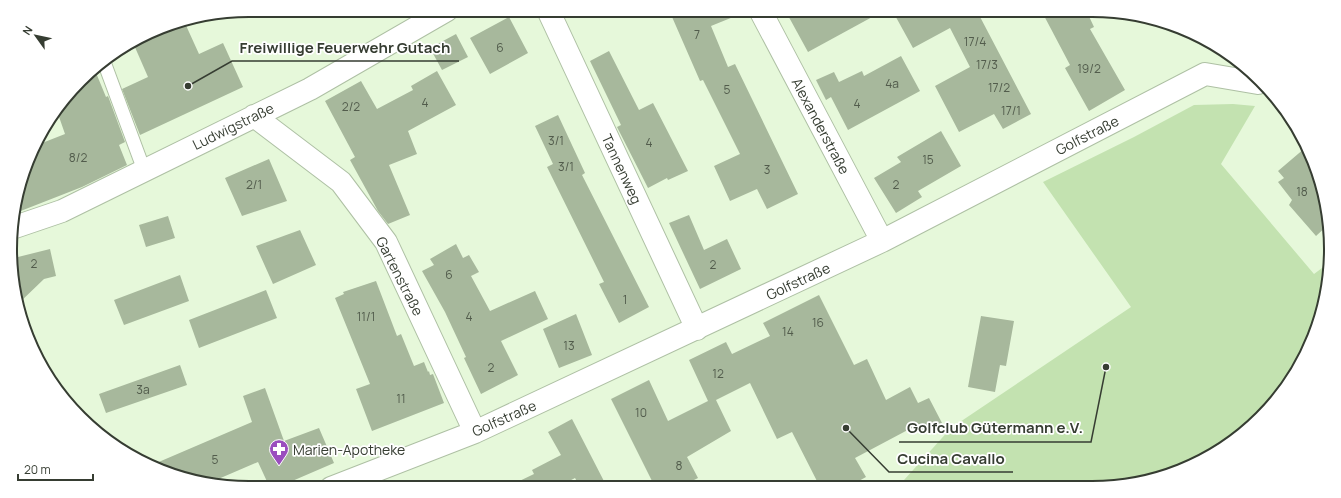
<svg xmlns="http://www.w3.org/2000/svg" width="1341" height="498" viewBox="0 0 1341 498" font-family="Manrope,sans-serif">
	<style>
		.green { fill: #c3e2b0 }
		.building { fill: #a7b89c }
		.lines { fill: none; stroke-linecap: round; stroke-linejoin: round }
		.service-casing { stroke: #aec0a4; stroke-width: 15 }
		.minor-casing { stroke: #aec0a4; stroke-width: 24 }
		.service { stroke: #fff; stroke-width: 13 }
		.minor { stroke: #fff; stroke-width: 22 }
		.labels { text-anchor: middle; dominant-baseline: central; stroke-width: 3.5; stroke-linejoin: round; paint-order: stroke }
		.number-label { font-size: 12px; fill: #525c4c }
		.street-label { font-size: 14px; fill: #363d32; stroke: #fff }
		.poi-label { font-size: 14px; fill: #363d32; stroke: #fff; text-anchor: start }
		.rim { fill: none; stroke: #363d32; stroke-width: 2 }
		.leader { fill: none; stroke: #363d32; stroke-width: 1.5 }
		.callout-dot { fill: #363d32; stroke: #fff; stroke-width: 1.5 }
		.callout-label { font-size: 15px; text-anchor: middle; font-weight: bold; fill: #363d32; stroke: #fff; stroke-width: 3.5; stroke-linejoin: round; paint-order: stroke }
	</style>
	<rect width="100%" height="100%" fill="#e6f8da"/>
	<path class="green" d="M1233 104 1255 106 1221 164 1314 274 1326 265 1323 311 1291 382 1250 429 1197 463 1123 486H890L904 480 951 428 1131 307 1043 182 1134 137 1194 105Z"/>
	<path class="building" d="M669 10H748V11L711 26 728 67 735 64 798 194 767 209 757 189 730 201 714 166 740 154 703 80 700 81Z
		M785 10H885L808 52Z
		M892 10H983L978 13 1031 114 1003 129 994 114 959 132 935 86 970 67 950 28 913 48Z
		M1041 10H1086L1094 27 1090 29 1125 90 1089 111 1065 68 1070 65Z
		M509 17 528 53 490 74 470 38Z
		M184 21 199 54 223 43 243 87 140 135 122 89 148 77 134 45 172 23Z
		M456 34 468 57 442 70 430 48Z
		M609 51 639 110 653 103 688 171 668 180 667 178 648 188 617 127 621 125 590 61Z
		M901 56 920 91 848 130 831 97 826 100 816 80 834 72 839 82 862 71 864 76Z
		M94 68 106 97 108 96 125 142 119 145 127 165 82 187 13 214 37 145 65 134 57 111 92 69Z
		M437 71 456 105 408 131 417 154 389 165 410 215 388 224 378 211 350 160 355 157 325 101 361 81 377 109 413 90 411 86Z
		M558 115 585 173 582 175 649 307 619 323 599 284 604 282 547 167 553 164 535 126Z
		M941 131 961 166 918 191 922 197 896 213 874 178 901 162 897 157Z
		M1305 148 1329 218V224L1316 236 1289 205 1292 200 1278 182 1284 178 1278 171Z
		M269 159 287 201 242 216 225 178Z
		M689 215 704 250 727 239 741 269 700 289 669 223Z
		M168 216 175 238 146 247 139 225Z
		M300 230 316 265 273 284 256 246Z
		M456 244 463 258 469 255 479 272 471 276 490 311 535 291 548 319 501 341 518 375 481 394 464 358 466 357 445 312 422 271 434 265 430 259Z
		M50 249 56 276 44 279 18 304 15 296 14 258Z
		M180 275 189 301 124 325 114 300Z
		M376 281 397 336 401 334 414 366 424 362 428 372 429 371 430 375 433 374 444 403 372 431 356 389 370 384 335 298 344 294 343 292Z
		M266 290 277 318 199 348 189 320Z
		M819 295 854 365 867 359 886 400 910 387 918 403 929 398 942 423 924 432 919 424 855 458 866 477 848 487H820L792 432 777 439 750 383 716 400 731 431 687 457 698 478 680 487H655L611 399 649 380 668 421 708 401 689 360 726 342 732 354 770 336 763 323Z
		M576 314 592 355 559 368 543 329Z
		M981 316 1014 321 1006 366 1000 365 995 392 968 387Z
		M180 365 187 385 106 413 99 394Z
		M265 388 284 441 319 428 334 463 276 488H270L258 462 209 483 187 480 154 464 252 422 243 396Z
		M572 419 607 487H580L575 478 558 487H507L534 474 532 470 561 455 548 432Z"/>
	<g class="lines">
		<defs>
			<path id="service" d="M104 62 144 170"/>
			<path id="minor" d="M548 10 697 329
				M760 10 882 241
				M254 116 341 182 386 242 475 432
				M12 228 62 211 310 89 447 10
				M331 488 475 432 882 241 1205 74 1258 83"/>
		</defs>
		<use href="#service" class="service-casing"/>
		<use href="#minor" class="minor-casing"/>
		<use href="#service" class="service"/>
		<use href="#minor" class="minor"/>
	</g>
	<defs>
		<symbol id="pharmacy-pin" viewBox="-11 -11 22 30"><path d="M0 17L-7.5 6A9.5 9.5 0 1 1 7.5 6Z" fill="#9a4dbe" stroke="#fff"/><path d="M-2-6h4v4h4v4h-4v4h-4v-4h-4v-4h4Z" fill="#fff"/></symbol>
	</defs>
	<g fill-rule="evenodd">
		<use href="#pharmacy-pin" x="268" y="438" width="22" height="30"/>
	</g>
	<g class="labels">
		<g class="number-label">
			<text x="697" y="34">7</text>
			<text x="975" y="41">17/4</text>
			<text x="500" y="47">6</text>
			<text x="987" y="64">17/3</text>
			<text x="1089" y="68">19/2</text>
			<text x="892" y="83">4a</text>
			<text x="999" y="87">17/2</text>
			<text x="727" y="89">5</text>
			<text x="425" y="102">4</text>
			<text x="857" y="103">4</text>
			<text x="351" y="106">2/2</text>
			<text x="1011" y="110">17/1</text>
			<text x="556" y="140">3/1</text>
			<text x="649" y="142">4</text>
			<text x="78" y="157">8/2</text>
			<text x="928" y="159">15</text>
			<text x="566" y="166">3/1</text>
			<text x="767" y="169">3</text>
			<text x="254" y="184">2/1</text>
			<text x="896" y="184">2</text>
			<text x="1302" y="191">18</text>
			<text x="34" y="263">2</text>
			<text x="713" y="264">2</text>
			<text x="449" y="274">6</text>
			<text x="625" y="299">1</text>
			<text x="366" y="316">11/1</text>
			<text x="469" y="316">4</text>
			<text x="818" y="322">16</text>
			<text x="788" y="331">14</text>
			<text x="569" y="345">13</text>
			<text x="491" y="367">2</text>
			<text x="718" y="373">12</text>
			<text x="143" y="389">3a</text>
			<text x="401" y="398">11</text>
			<text x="641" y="412">10</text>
			<text x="215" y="459">5</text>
			<text x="679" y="465">8</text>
		</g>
		<g class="street-label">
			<text transform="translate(233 126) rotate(-26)">Ludwigstraße</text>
			<text transform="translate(821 126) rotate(62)">Alexanderstraße</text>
			<text transform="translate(1087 135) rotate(-27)">Golfstraße</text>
			<text transform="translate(622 169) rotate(65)">Tannenweg</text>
			<text transform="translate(400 276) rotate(63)">Gartenstraße</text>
			<text transform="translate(798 281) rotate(-25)">Golfstraße</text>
			<text transform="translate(504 418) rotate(-24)">Golfstraße</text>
		</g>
		<g class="poi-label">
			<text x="293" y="449">Marien-Apotheke</text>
		</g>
	</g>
	<path d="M0 0H1341V498H0ZM249 17H1092A232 232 0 0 1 1324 249V249A232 232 0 0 1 1092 481H249A232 232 0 0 1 17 249V249A232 232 0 0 1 249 17Z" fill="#fff" fill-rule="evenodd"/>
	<path class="rim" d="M249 17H1092A232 232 0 0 1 1324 249V249A232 232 0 0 1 1092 481H249A232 232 0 0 1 17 249V249A232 232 0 0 1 249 17Z"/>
	<path class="leader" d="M188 86L232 61H459M1106 367L1091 442H899M846 428L889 472H1013"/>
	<g class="callout-dot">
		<circle cx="188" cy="86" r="4"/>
		<circle cx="1106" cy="367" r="4"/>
		<circle cx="846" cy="428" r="4"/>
	</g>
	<g class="callout-label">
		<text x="345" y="53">Freiwillige Feuerwehr Gutach</text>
		<text x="995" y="433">Golfclub Gütermann e.V.</text>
		<text x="951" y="464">Cucina Cavallo</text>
	</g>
	<g transform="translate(36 36) rotate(303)" stroke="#ffffff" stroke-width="3" paint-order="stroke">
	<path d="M0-3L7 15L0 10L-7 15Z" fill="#363d32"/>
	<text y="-6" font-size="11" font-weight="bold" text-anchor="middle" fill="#363d32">N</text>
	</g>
	<path d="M18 474v6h75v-6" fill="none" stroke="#363d32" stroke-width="2"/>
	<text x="24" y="474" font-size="12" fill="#363d32" stroke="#ffffff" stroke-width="3" paint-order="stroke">20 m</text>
</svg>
